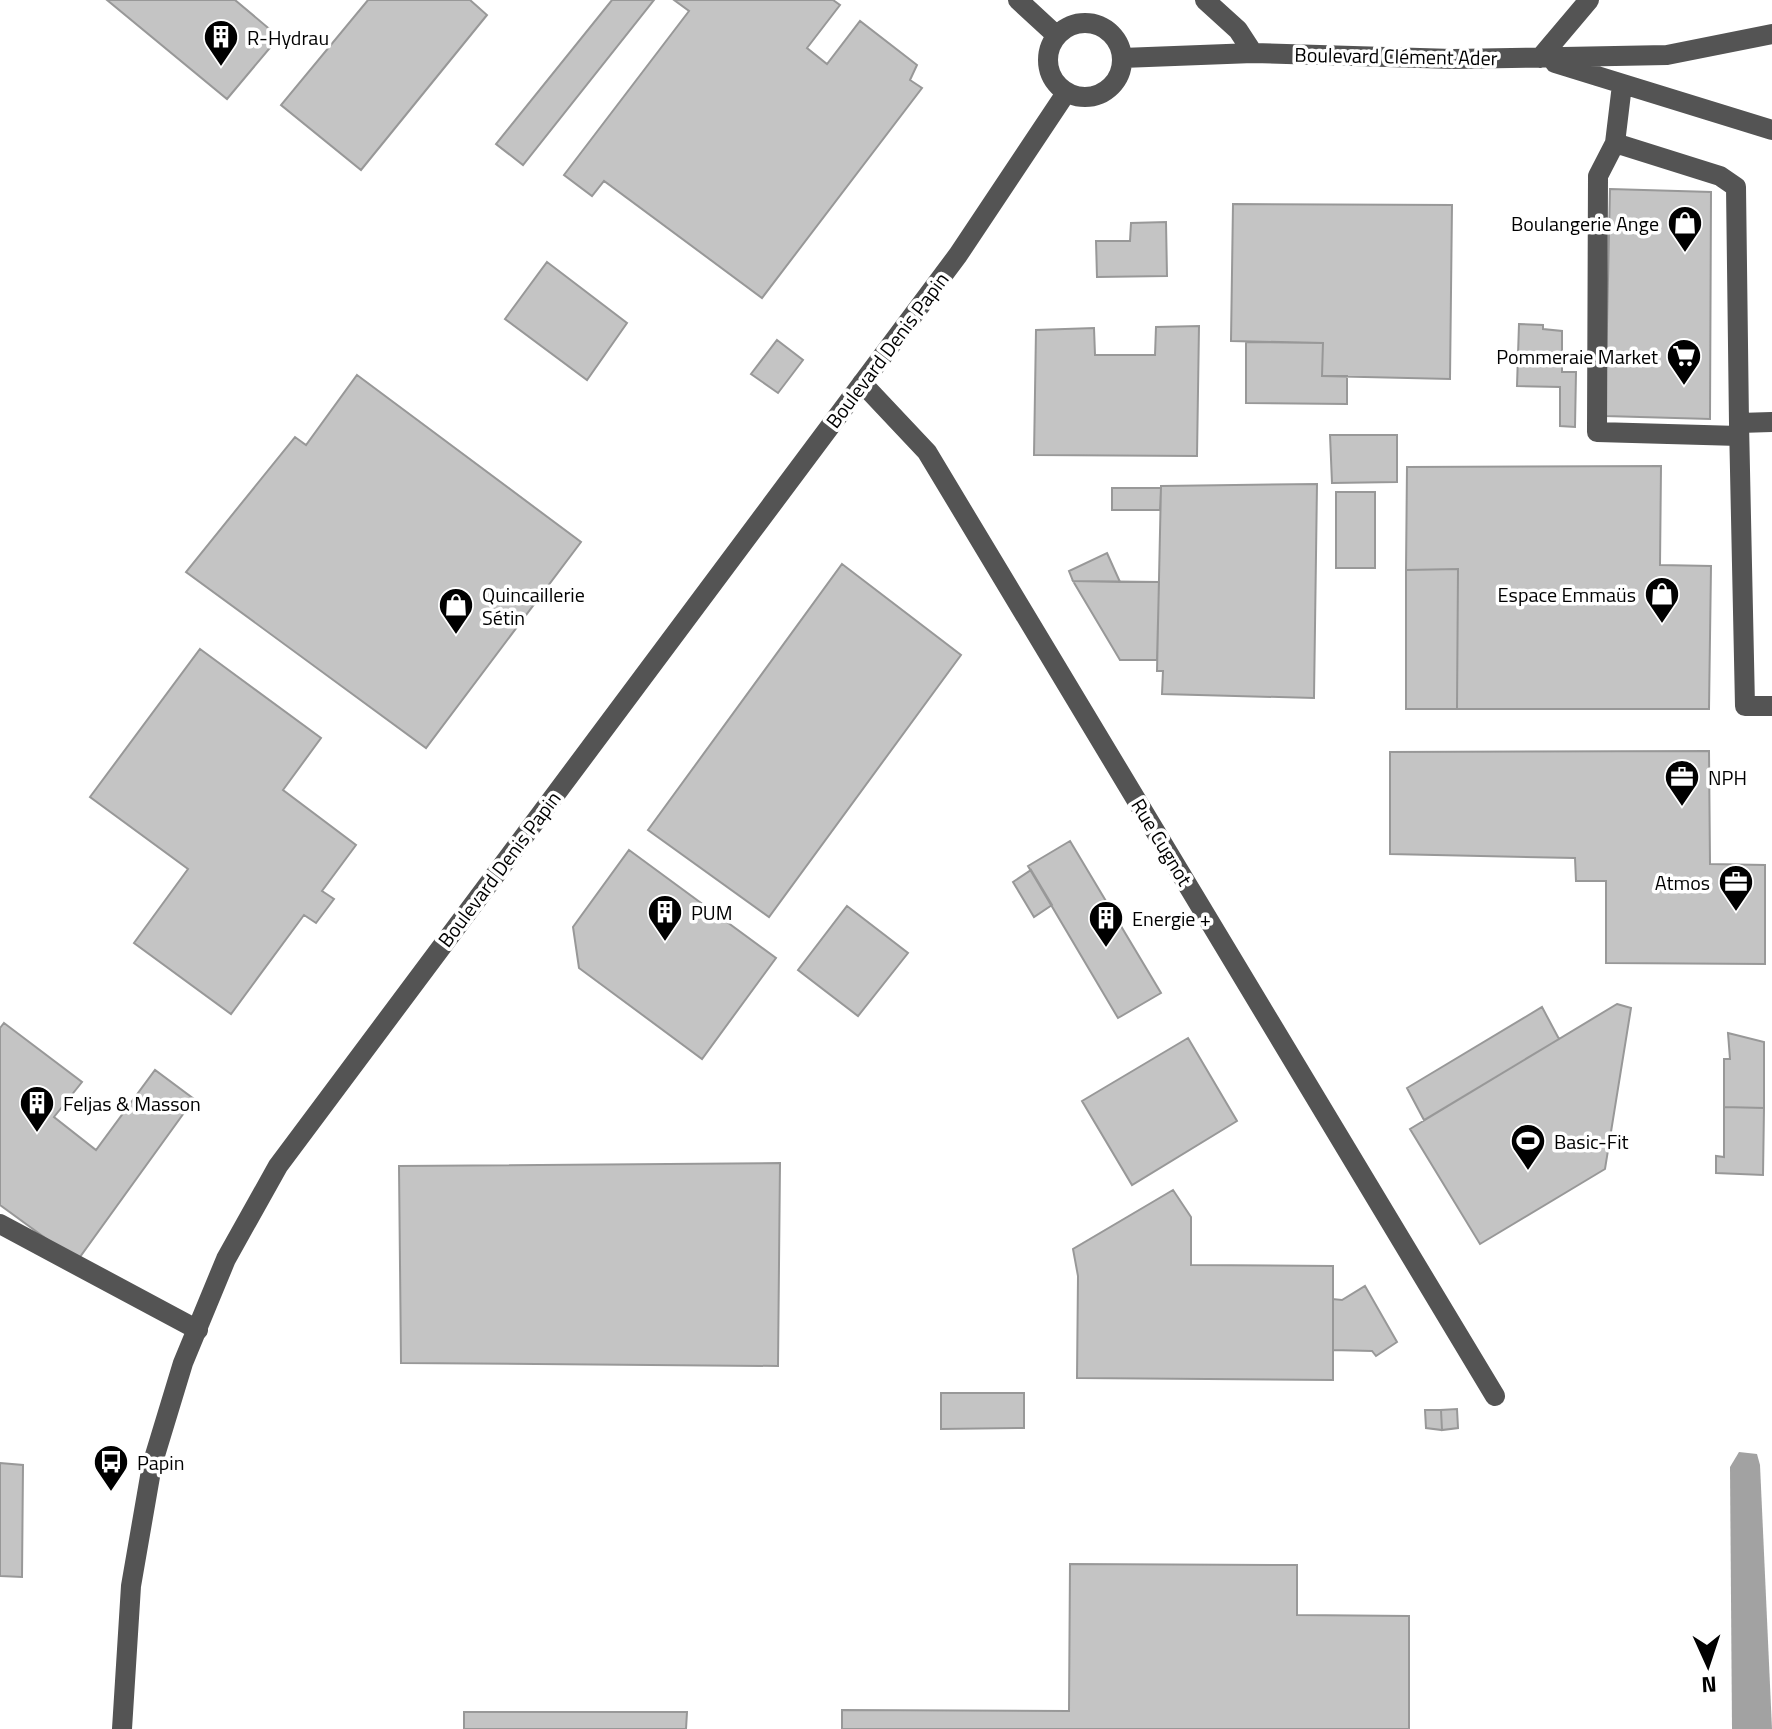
<svg xmlns="http://www.w3.org/2000/svg" width="1772" height="1729" viewBox="0 0 1772 1729" font-family="'Titillium Web',sans-serif">
	<style>
		.water { fill: #a2a2a2 }
		.building { fill: #c4c4c4; stroke: #989898; stroke-width: 2 }
		.lines { fill: none; stroke-linecap: round; stroke-linejoin: round }
		.minor { stroke: #545454; stroke-width: 20 }
		.labels { text-anchor: middle; dominant-baseline: central; stroke-width: 7; stroke-linejoin: round; paint-order: stroke }
		.poi-label { font-size: 20px; fill: #000; stroke: #fff; text-anchor: start }
		.street-label { font-size: 20px; fill: #000; stroke: #fff }
	</style>
	<rect width="100%" height="100%" fill="#fff"/>
	<path class="water" d="M1739 1452 1757 1454 1760 1465 1772 1729H1732L1730 1467Z"/>
	<path class="building" d="M107 0H235L279 37 227 99Z
		M368 0H470L487 15 361 170 281 105Z
		M612 0H654L523 165 496 144Z
		M674 0H833L840 5 807 48 827 64 860 21 917 65 910 80 922 88 762 298 604 181 592 196 564 175 689 11Z
		M1610 189 1711 192 1710 419 1605 416Z
		M1233 204 1452 205 1450 379 1322 376 1323 343 1231 341Z
		M1166 222 1167 276 1097 277 1096 241H1130L1131 223Z
		M547 262 627 323 587 380 505 319Z
		M1519 324 1543 325V329L1562 331V372H1576L1575 427 1560 426V387L1517 386Z
		M1199 326 1197 456 1034 455 1036 330 1094 328 1095 355H1155L1156 327Z
		M777 340 803 360 778 393 751 374Z
		M1246 342 1323 343 1322 376H1347V404L1246 403Z
		M357 375 581 542 426 748 186 572 295 437 306 445Z
		M1330 435H1397V482L1332 483Z
		M1661 466 1660 565 1711 566 1709 709H1457L1458 569 1406 570 1407 467Z
		M1317 484 1314 698 1162 694 1163 671H1157L1161 486Z
		M1112 488H1161L1160 510H1112Z
		M1336 492H1375V568H1336Z
		M1107 553 1120 582 1073 581 1069 571Z
		M842 564 961 655 769 917 648 830Z
		M1458 569 1457 709H1406V570Z
		M1073 581 1159 582 1157 660H1120Z
		M200 649 321 738 283 790 356 845 322 891 334 899 316 923 304 915 231 1014 134 943 188 869 90 797Z
		M1709 751 1710 864 1765 865V964L1606 963V881H1576L1575 858 1390 854V752Z
		M1070 841 1161 993 1118 1018 1028 866Z
		M629 850 776 958 702 1059 579 968 573 927Z
		M1031 870 1052 905 1034 917 1013 882Z
		M847 906 908 953 858 1016 798 970Z
		M1617 1004 1631 1008 1605 1169 1480 1244 1410 1129Z
		M1542 1007 1559 1039 1424 1120 1407 1088Z
		M4 1023 82 1082 54 1117 96 1150 155 1070 194 1099 77 1261 0 1205V1028Z
		M1728 1033 1764 1042V1108L1724 1107V1059H1730Z
		M1188 1038 1237 1121 1132 1185 1082 1101Z
		M1724 1107 1764 1108 1763 1175 1716 1173V1156L1724 1157Z
		M780 1163 778 1366 401 1363 399 1166Z
		M1173 1190 1191 1217V1265L1333 1266V1380L1077 1378 1078 1276 1073 1249Z
		M1365 1286 1397 1342 1376 1356 1372 1351 1333 1350V1299L1342 1300Z
		M941 1393H1024V1428L941 1429Z
		M1457 1409 1458 1428 1442 1430 1441 1410Z
		M1425 1410H1441L1442 1430 1426 1428Z
		M0 1463 23 1465 22 1577 0 1576Z
		M1070 1564 1297 1565V1615L1409 1616V1729H842V1710L1069 1711Z
		M464 1712H687L686 1729H464Z"/>
	<g class="lines">
		<path class="minor" d="M1018 0 1056 35
			M1205 0 1238 30 1253 53
			M1048 60a37 37 0 1 1 74 0a37 37 0 1 1-74 0Z
			M1122 58 1253 53 1453 59 1667 55 1772 34
			M1540 58 1589 0
			M1555 63 1772 130
			M1615 143 1622 85
			M862 383 927 452 1495 1396
			M1772 422 1739 423 1745 706H1772
			M1739 423 1736 187 1720 176 1615 143 1598 176 1597 432 1739 436
			M0 1224 198 1330
			M122 1729 131 1586 152 1465 183 1363 226 1259 278 1166 958 255 1066 93"/>
	</g>
	<defs>
		<symbol id="building-pin" viewBox="-11 -11 22 30"><path d="M0 17L-7.5 6A9.5 9.5 0 1 1 7.5 6Z" fill="#000" stroke="#fff"/><path d="M-4-6H4V6H1V3H-1V6H-4ZM-2.5-4.3h1.7v1.8h-1.7ZM.8-4.3h1.7v1.8H.8ZM-2.5-1h1.7V.8h-1.7ZM.8-1h1.7V.8H.8Z" fill="#fff"/></symbol>
		<symbol id="shop-pin" viewBox="-11 -11 22 30"><path d="M0 17L-7.5 6A9.5 9.5 0 1 1 7.5 6Z" fill="#000" stroke="#fff"/><path d="M-5-2.5h2.3a2.7 3.5 0 0 1 5.4 0H5L5.5 6h-11ZM-1.5-2.5h3a1.5 2.3 0 0 0-3 0Z" fill="#fff"/></symbol>
		<symbol id="supermarket-pin" viewBox="-11 -11 22 30"><path d="M0 17L-7.5 6A9.5 9.5 0 1 1 7.5 6Z" fill="#000" stroke="#fff"/><path d="M-6-5.5h2.5l.6 2H6L4.5 2H-2.5L-4.4-4H-6ZM-1.5 3.2a1.3 1.3 0 1 0 .1 0ZM3 3.2a1.3 1.3 0 1 0 .1 0Z" fill="#fff"/></symbol>
		<symbol id="office-pin" viewBox="-11 -11 22 30"><path d="M0 17L-7.5 6A9.5 9.5 0 1 1 7.5 6Z" fill="#000" stroke="#fff"/><path d="M-6-3h4V-5.5h4V-3h4V5H-6ZM-1-4.5V-3h2v-1.5ZM-6 0V1H6V0Z" fill="#fff"/></symbol>
		<symbol id="stadium-pin" viewBox="-11 -11 22 30"><path d="M0 17L-7.5 6A9.5 9.5 0 1 1 7.5 6Z" fill="#000" stroke="#fff"/><path d="M0-5a6.5 5 0 1 0 0 10a6.5 5 0 1 0 0-10ZM-3.5-1.8h7v3.6h-7Z" fill="#fff"/></symbol>
		<symbol id="bus-pin" viewBox="-11 -11 22 30"><path d="M0 17L-7.5 6A9.5 9.5 0 1 1 7.5 6Z" fill="#000" stroke="#fff"/><path d="M-5-6H5V4H4V6H2V4H-2V6H-4V4H-5ZM-3.5-4V0h7V-4ZM-3.5 1.2v1.5H-2V1.2ZM2 1.2v1.5H3.5V1.2Z" fill="#fff"/></symbol>
	</defs>
	<g fill-rule="evenodd">
		<use href="#building-pin" x="201" y="17" width="40" height="54"/>
		<use href="#shop-pin" x="1665" y="203" width="40" height="54"/>
		<use href="#supermarket-pin" x="1664" y="336" width="40" height="54"/>
		<use href="#shop-pin" x="1642" y="574" width="40" height="54"/>
		<use href="#shop-pin" x="436" y="585" width="40" height="54"/>
		<use href="#office-pin" x="1662" y="757" width="40" height="54"/>
		<use href="#office-pin" x="1716" y="862" width="40" height="54"/>
		<use href="#building-pin" x="645" y="892" width="40" height="54"/>
		<use href="#building-pin" x="1086" y="898" width="40" height="54"/>
		<use href="#building-pin" x="17" y="1083" width="40" height="54"/>
		<use href="#stadium-pin" x="1508" y="1121" width="40" height="54"/>
		<use href="#bus-pin" x="91" y="1442" width="40" height="54"/>
	</g>
	<g class="labels">
		<g class="poi-label">
			<text x="247" y="37">R-Hydrau</text>
			<text x="1659" y="223" text-anchor="end">Boulangerie Ange</text>
			<text x="1658" y="356" text-anchor="end">Pommeraie Market</text>
			<text x="482" y="594">Quincaillerie<tspan x="482" dy="23">Sétin</tspan></text>
			<text x="1636" y="594" text-anchor="end">Espace Emmaüs</text>
			<text x="1708" y="777">NPH</text>
			<text x="1710" y="882" text-anchor="end">Atmos</text>
			<text x="691" y="912">PUM</text>
			<text x="1132" y="918">Energie +</text>
			<text x="63" y="1103">Feljas &amp; Masson</text>
			<text x="1554" y="1141">Basic-Fit</text>
			<text x="137" y="1462">Papin</text>
		</g>
		<g class="street-label">
			<text transform="translate(1396 56) rotate(1)">Boulevard Clément Ader</text>
			<text transform="translate(887 350) rotate(-53)">Boulevard Denis Papin</text>
			<text transform="translate(1162 842) rotate(59)">Rue Cugnot</text>
			<text transform="translate(499 869) rotate(-53)">Boulevard Denis Papin</text>
		</g>
	</g>
	<g transform="translate(1708 1665) rotate(177)" stroke="#ffffff" stroke-width="6" paint-order="stroke">
	<path d="M0-6L14 30L0 20L-14 30Z" fill="#000000"/>
	<text y="-12" font-size="22" font-weight="bold" text-anchor="middle" fill="#000000">N</text>
	</g>
</svg>
